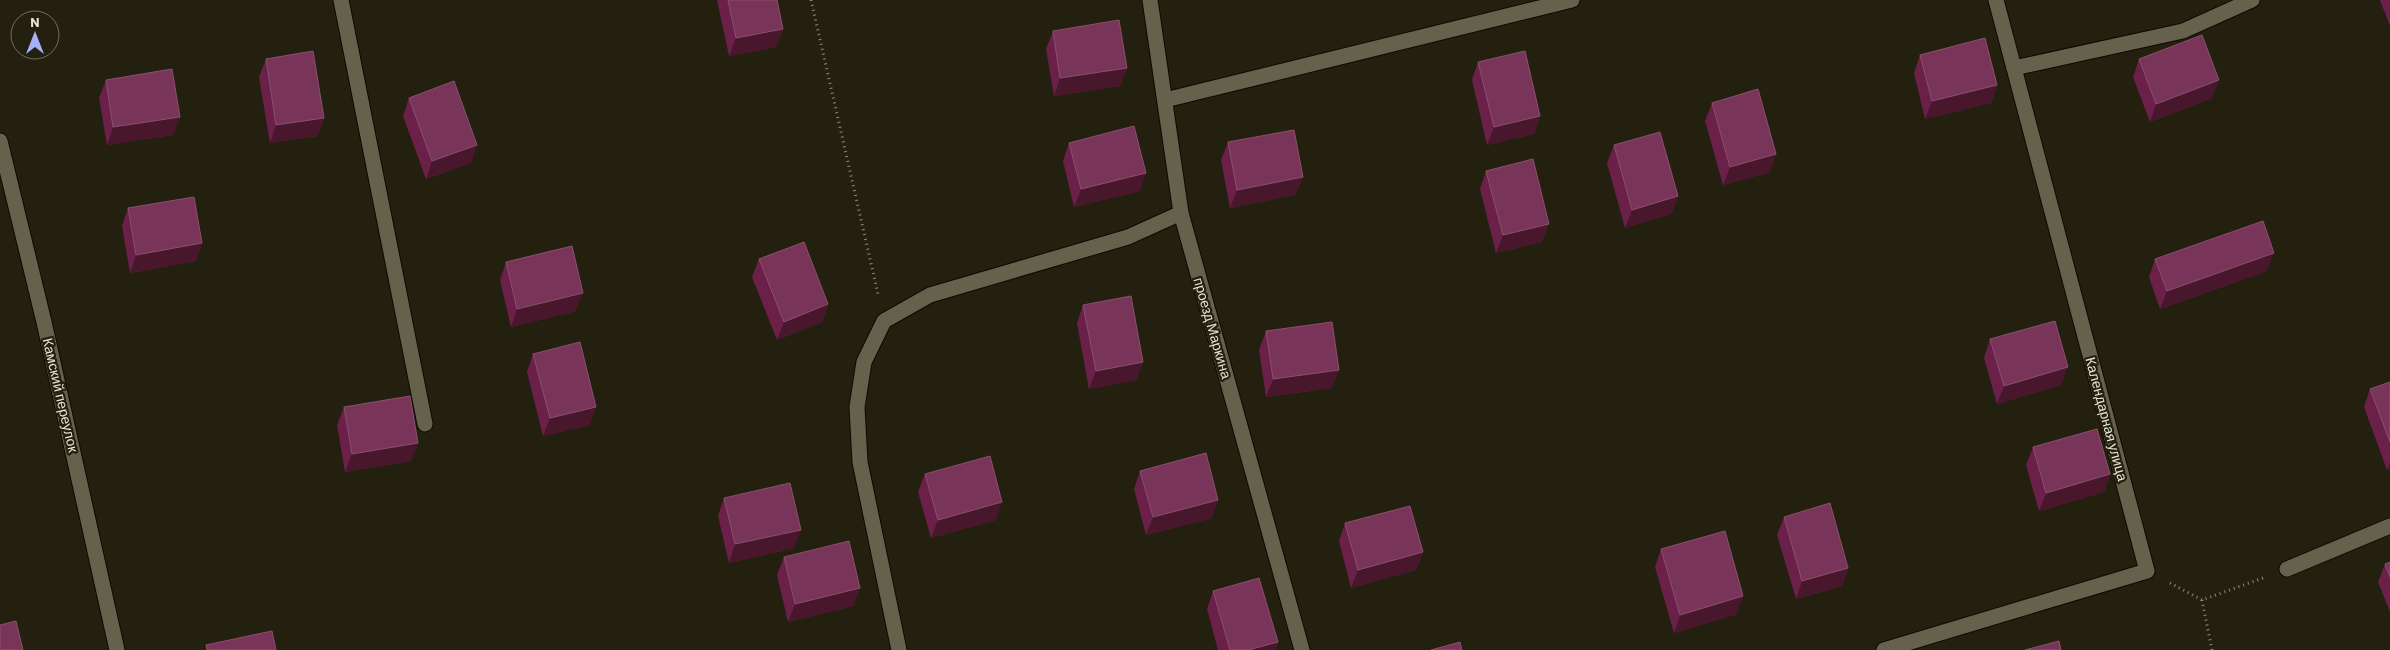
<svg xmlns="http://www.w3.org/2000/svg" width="2390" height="650" viewBox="0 0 2390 650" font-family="Barlow,sans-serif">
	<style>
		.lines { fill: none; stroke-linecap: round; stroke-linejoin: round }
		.service-casing { stroke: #0d0a00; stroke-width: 17 }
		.minor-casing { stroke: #0d0a00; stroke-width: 17 }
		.path { stroke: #8e8b7e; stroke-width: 3; stroke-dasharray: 1 4; stroke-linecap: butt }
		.service { stroke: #65614d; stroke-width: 15 }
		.minor { stroke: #65614d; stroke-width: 15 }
		.wall { fill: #6b204a }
		.shaded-wall { fill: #49172c }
		.building { fill: #783559; stroke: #8a506d }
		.labels { text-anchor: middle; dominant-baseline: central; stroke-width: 4.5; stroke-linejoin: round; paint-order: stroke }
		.street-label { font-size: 14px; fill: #e6e4d9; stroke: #24200f }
	</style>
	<rect width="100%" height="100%" fill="#24200f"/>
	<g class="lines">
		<defs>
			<path id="service" d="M341 0 425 424
				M2014 68 2183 31 2252 0
				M1165 100 1572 0
				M899 650 860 462 857 407 864 362 884 321 930 295 1128 237 1181 213"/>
			<path id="minor" d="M1150 0 1181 213 1302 650
				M0 141 44 322 117 650
				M2287 569 2390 526
				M1884 650 2147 571 1996 0"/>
		</defs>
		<use href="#service" class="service-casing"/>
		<use href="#minor" class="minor-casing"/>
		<path class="path" d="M811 0 878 294
			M2170 583 2202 600 2263 578
			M2202 600 2212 650"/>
		<use href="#service" class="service"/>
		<use href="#minor" class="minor"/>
	</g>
	<path class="wall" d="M717 0H777L783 29 776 47 729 56Z
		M2380 0H2390V26Z
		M1053 31 1127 68 1120 86 1054 96 1046 49Z
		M1920 55 1997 85 1991 103 1925 119 1914 73Z
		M266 59 324 118 317 136 270 143 259 77Z
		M2139 59 2212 98 2150 122 2133 77Z
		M1478 62 1540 116 1534 134 1487 145 1472 80Z
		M106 80 173 135 107 145 99 98Z
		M409 98 471 163 426 179 403 116Z
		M1712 103 1770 172 1723 185 1705 121Z
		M1228 142 1296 195 1230 208 1221 160Z
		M1069 143 1140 191 1074 207 1063 161Z
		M1614 145 1678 196 1671 214 1625 228 1607 163Z
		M1486 171 1542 242 1496 253 1480 189Z
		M128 208 196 261 130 273 122 226Z
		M759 259 828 304 822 322 777 340 752 277Z
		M2155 259 2267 271 2160 309 2149 277Z
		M506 262 576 311 511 327 500 280Z
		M1083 305 1143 362 1136 380 1089 389 1077 323Z
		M1266 331 1332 388 1266 397 1259 350Z
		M1990 339 2061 385 1997 404 1984 358Z
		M533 354 590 425 543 436 527 372Z
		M2390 382V469L2387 470 2364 407 2370 389Z
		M344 407 411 461 345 472 337 425Z
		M2033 447 2110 474 2104 492 2039 511 2026 465Z
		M1140 471 1212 518 1146 535 1134 489Z
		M925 474 996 520 931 538 918 492Z
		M724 498 794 548 729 563 718 516Z
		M1784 517 1848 568 1842 586 1796 599 1777 535Z
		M1345 523 1423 552 1416 570 1351 588 1339 541Z
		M1661 549 1737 614 1674 633 1655 567Z
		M784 557 860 588 853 606 788 622 777 575Z
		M2390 562V612L2378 582 2385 564Z
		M1213 591 1278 642 1275 650H1218L1207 609Z"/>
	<path class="shaded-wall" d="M783 29 776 47 729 56 736 38Z
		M1127 68 1120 86 1054 96 1060 78Z
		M2219 80 2212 98 2150 122 2156 104Z
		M1997 85 1991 103 1925 119 1932 101Z
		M1540 116 1534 134 1487 145 1494 127Z
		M180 117 173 135 107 145 113 127Z
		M324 118 317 136 270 143 276 125Z
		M477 145 471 163 426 179 432 161Z
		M1776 154 1770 172 1723 185 1730 167Z
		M1146 173 1140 191 1074 207 1081 189Z
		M1303 177 1296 195 1230 208 1237 190Z
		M1678 196 1671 214 1625 228 1632 210Z
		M1549 224 1542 242 1496 253 1503 235Z
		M202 243 196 261 130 273 136 255Z
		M2274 253 2267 271 2160 309 2167 291Z
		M583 293 576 311 511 327 517 309Z
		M828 304 822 322 777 340 784 322Z
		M1143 362 1136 380 1089 389 1096 371Z
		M2068 367 2061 385 1997 404 2004 386Z
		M1339 370 1332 388 1266 397 1273 379Z
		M596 407 590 425 543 436 550 418Z
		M418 443 411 461 345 472 352 454Z
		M2390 463V469L2387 470Z
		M2110 474 2104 492 2039 511 2046 493Z
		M1218 500 1212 518 1146 535 1153 517Z
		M1002 502 996 520 931 538 938 520Z
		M801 530 794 548 729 563 735 544Z
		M1423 552 1416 570 1351 588 1358 570Z
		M1848 568 1842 586 1796 599 1802 581Z
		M860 588 853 606 788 622 795 604Z
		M1743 596 1737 614 1674 633 1680 615Z
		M1278 642 1275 650H1248Z"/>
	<path class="building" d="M728 0H777L783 29 736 38Z
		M1119 20 1127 68 1060 78 1053 31Z
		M2202 35 2219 80 2156 104 2139 59Z
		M1985 38 1997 85 1932 101 1920 55Z
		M313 51 324 118 276 125 266 59Z
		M1525 51 1540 116 1494 127 1478 62Z
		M172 69 180 117 113 127 106 80Z
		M454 81 477 145 432 161 409 98Z
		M1758 89 1776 154 1730 167 1712 103Z
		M1134 126 1146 173 1081 189 1069 143Z
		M1294 130 1303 177 1237 190 1228 142Z
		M1660 132 1678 196 1632 210 1614 145Z
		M1533 159 1549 224 1503 235 1486 171Z
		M194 197 202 243 136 255 128 208Z
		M2263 221 2274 253 2167 291 2155 259Z
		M804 242 828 304 784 322 759 259Z
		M572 246 583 293 517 309 506 262Z
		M1131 296 1143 362 1096 371 1083 305Z
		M2055 321 2068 367 2004 386 1990 339Z
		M1332 322 1339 370 1273 379 1266 331Z
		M580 342 596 407 550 418 533 354Z
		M2390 382V442L2370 389Z
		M410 396 418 443 352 454 344 407Z
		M2097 429 2110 474 2046 493 2033 447Z
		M1206 453 1218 500 1153 517 1140 471Z
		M990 456 1002 502 938 520 925 474Z
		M790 483 801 530 735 544 724 498Z
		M1830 503 1848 568 1802 581 1784 517Z
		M1410 506 1423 552 1358 570 1345 523Z
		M1725 531 1743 596 1680 615 1661 549Z
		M849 541 860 588 795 604 784 557Z
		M2390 562V577L2385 564Z
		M1259 578 1278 642 1248 650H1230L1213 591Z
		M16 621 23 650H0V625Z
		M272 631 276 650H207L206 645Z
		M2059 641 2061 650H2025Z
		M1460 642 1462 650H1431Z"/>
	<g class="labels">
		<g class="street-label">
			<text transform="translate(1213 328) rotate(74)">проезд Маркина</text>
			<text transform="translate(61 395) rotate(77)">Камский переулок</text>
			<text transform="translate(2107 419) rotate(75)">Календарная улица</text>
		</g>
	</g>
	<g transform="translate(35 35)"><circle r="24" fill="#24200f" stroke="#726e60"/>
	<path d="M0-4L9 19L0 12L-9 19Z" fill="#a6b1fc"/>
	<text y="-8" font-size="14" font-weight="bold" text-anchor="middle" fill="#e6e4d9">N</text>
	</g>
</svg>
